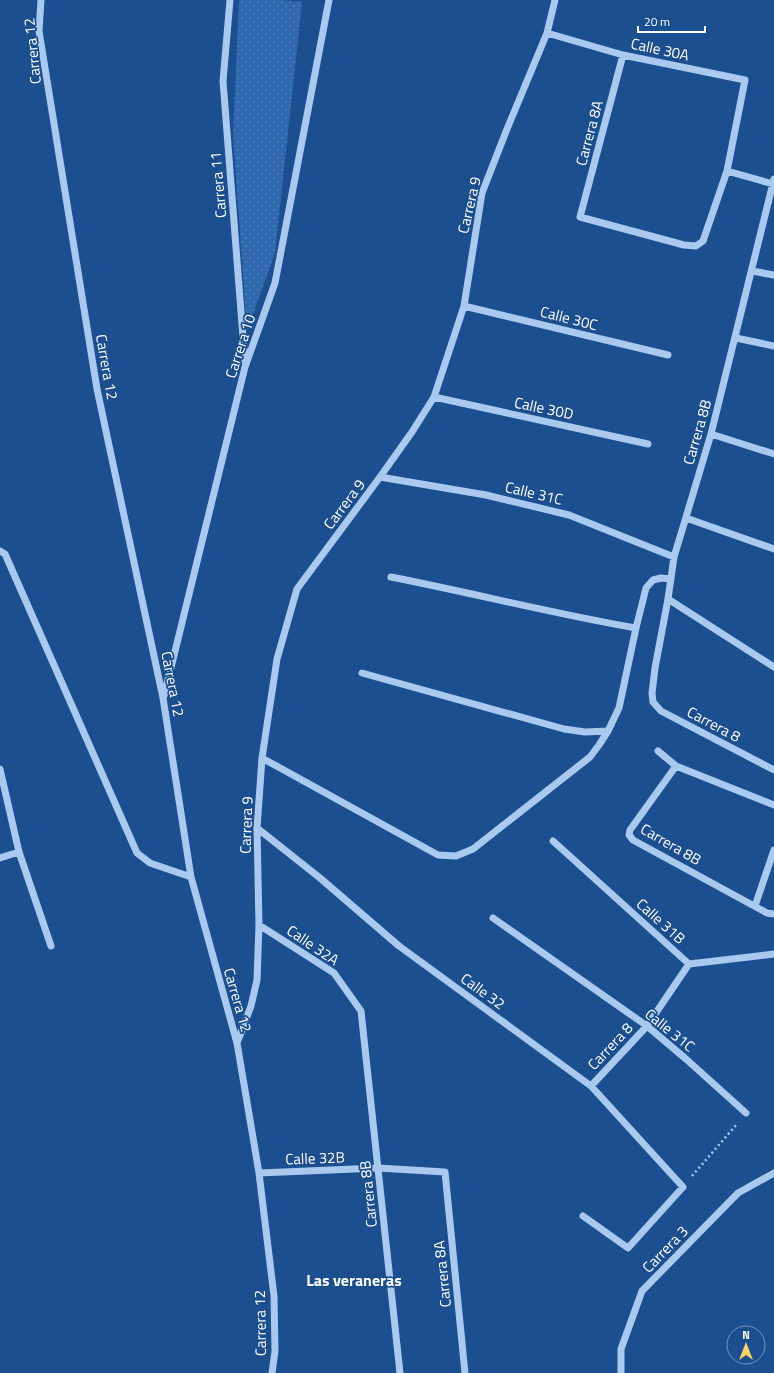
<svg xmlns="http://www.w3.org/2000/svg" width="774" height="1373" viewBox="0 0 774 1373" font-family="'Titillium Web',sans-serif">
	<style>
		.grass { fill: url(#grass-dots) }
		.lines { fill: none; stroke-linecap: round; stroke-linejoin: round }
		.path { stroke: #a9c9ee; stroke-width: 2.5; stroke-dasharray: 2 3; stroke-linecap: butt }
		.minor { stroke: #a9c9ee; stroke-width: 7 }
		.labels { text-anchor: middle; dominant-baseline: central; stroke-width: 3.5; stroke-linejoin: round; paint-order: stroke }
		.street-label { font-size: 15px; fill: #fff; stroke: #1b4f8f }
		.neighbourhood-label { font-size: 16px; font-weight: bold; fill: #fff; stroke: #1b4f8f }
	</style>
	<defs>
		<pattern id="grass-dots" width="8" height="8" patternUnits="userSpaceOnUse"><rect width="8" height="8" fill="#2e69ad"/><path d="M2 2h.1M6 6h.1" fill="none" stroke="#4d80b9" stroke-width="1.8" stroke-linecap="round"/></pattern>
	</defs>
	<rect width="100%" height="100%" fill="#1b4f8f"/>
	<path class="grass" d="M239 0H276L302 2 275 253 247 331 233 134Z"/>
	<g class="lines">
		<path class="path" d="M692 1176 737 1124"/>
		<path class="minor" d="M41 0 39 31 97 389 163 698 191 877 237 1043 259 1173 274 1296 275 1351 272 1373
			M230 0 223 81 245 363
			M547 33 623 55 745 80 727 171 703 241 696 246 684 245 580 217 623 55
			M727 171 773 184
			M774 179 711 434 674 557 668 599 655 668 652 693 653 702 661 711 774 770
			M752 271 774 275
			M464 306 668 355
			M736 338 774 346
			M434 397 648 444
			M711 434 774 454
			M380 477 486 495 569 515 674 557
			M686 518 774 549
			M0 551 5 554 137 853 150 863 191 877
			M391 577C473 593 554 614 636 628
			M668 599 774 667
			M362 673 564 729 585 732 608 731 619 708 636 628 646 588 653 580 661 578 671 579
			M164 696 245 367 275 283 329 0
			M658 751 676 766 774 805
			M262 758 438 855 456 856 473 849 590 757 599 745 608 731
			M676 766 630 830 629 835 633 840 767 913 774 914
			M0 769 19 852 51 946
			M257 828 320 878 399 946 591 1086 683 1187 628 1248 583 1216
			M553 841 689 964 774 954
			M0 858 19 852
			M755 906 774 850
			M493 918 647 1026 686 1059 746 1113
			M259 925 334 973 361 1011 400 1373
			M237 1043 251 1006 257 980 259 925 257 828 262 758 277 659 297 589 380 477 412 432 434 397 464 306 482 193 507 129 547 33 555 0
			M591 1086 647 1026 689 964
			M259 1173 378 1168 445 1172 465 1373
			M621 1373V1349L642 1291 738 1193 774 1173"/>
	</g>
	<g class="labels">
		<g class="street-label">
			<text transform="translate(660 49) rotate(12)">Calle 30A</text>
			<text transform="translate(32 51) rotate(-96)">Carrera 12</text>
			<text transform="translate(589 133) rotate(-75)">Carrera 8A</text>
			<text transform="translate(218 185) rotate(-95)">Carrera 11</text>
			<text transform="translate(469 205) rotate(-77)">Carrera 9</text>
			<text transform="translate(569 318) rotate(14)">Calle 30C</text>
			<text transform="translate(240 346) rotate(-72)">Carrera 10</text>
			<text transform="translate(107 367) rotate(80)">Carrera 12</text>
			<text transform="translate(544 408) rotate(12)">Calle 30D</text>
			<text transform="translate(697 432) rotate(-74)">Carrera 8B</text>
			<text transform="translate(534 493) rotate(13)">Calle 31C</text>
			<text transform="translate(344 504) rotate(-53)">Carrera 9</text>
			<text transform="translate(173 684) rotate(79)">Carrera 12</text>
			<text transform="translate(714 724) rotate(28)">Carrera 8</text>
			<text transform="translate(246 825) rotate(-88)">Carrera 9</text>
			<text transform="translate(671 844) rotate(30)">Carrera 8B</text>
			<text transform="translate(661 921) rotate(42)">Calle 31B</text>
			<text transform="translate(313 945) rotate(34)">Calle 32A</text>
			<text transform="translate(483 991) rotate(36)">Calle 32</text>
			<text transform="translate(238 1000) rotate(74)">Carrera 12</text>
			<text transform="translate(670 1030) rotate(39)">Calle 31C</text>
			<text transform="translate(610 1046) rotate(-47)">Carrera 8</text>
			<text transform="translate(315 1158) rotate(-2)">Calle 32B</text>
			<text transform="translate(368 1194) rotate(-96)">Carrera 8B</text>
			<text transform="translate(665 1249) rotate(-46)">Carrera 3</text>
			<text transform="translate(442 1274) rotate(-96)">Carrera 8A</text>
			<text transform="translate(260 1323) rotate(-91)">Carrera 12</text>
		</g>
		<g class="neighbourhood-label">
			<text x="354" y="1280">Las veraneras</text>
		</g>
	</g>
	<g transform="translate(746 1345)"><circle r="19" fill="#1b4f8f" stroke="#7695bc"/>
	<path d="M0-3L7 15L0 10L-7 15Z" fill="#ffd166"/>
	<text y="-6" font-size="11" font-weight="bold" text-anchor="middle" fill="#ffffff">N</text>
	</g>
	<path d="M638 26v6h67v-6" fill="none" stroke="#ffffff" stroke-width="2"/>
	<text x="644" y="26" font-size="12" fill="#ffffff" stroke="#1b4f8f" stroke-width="3" paint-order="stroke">20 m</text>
</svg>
